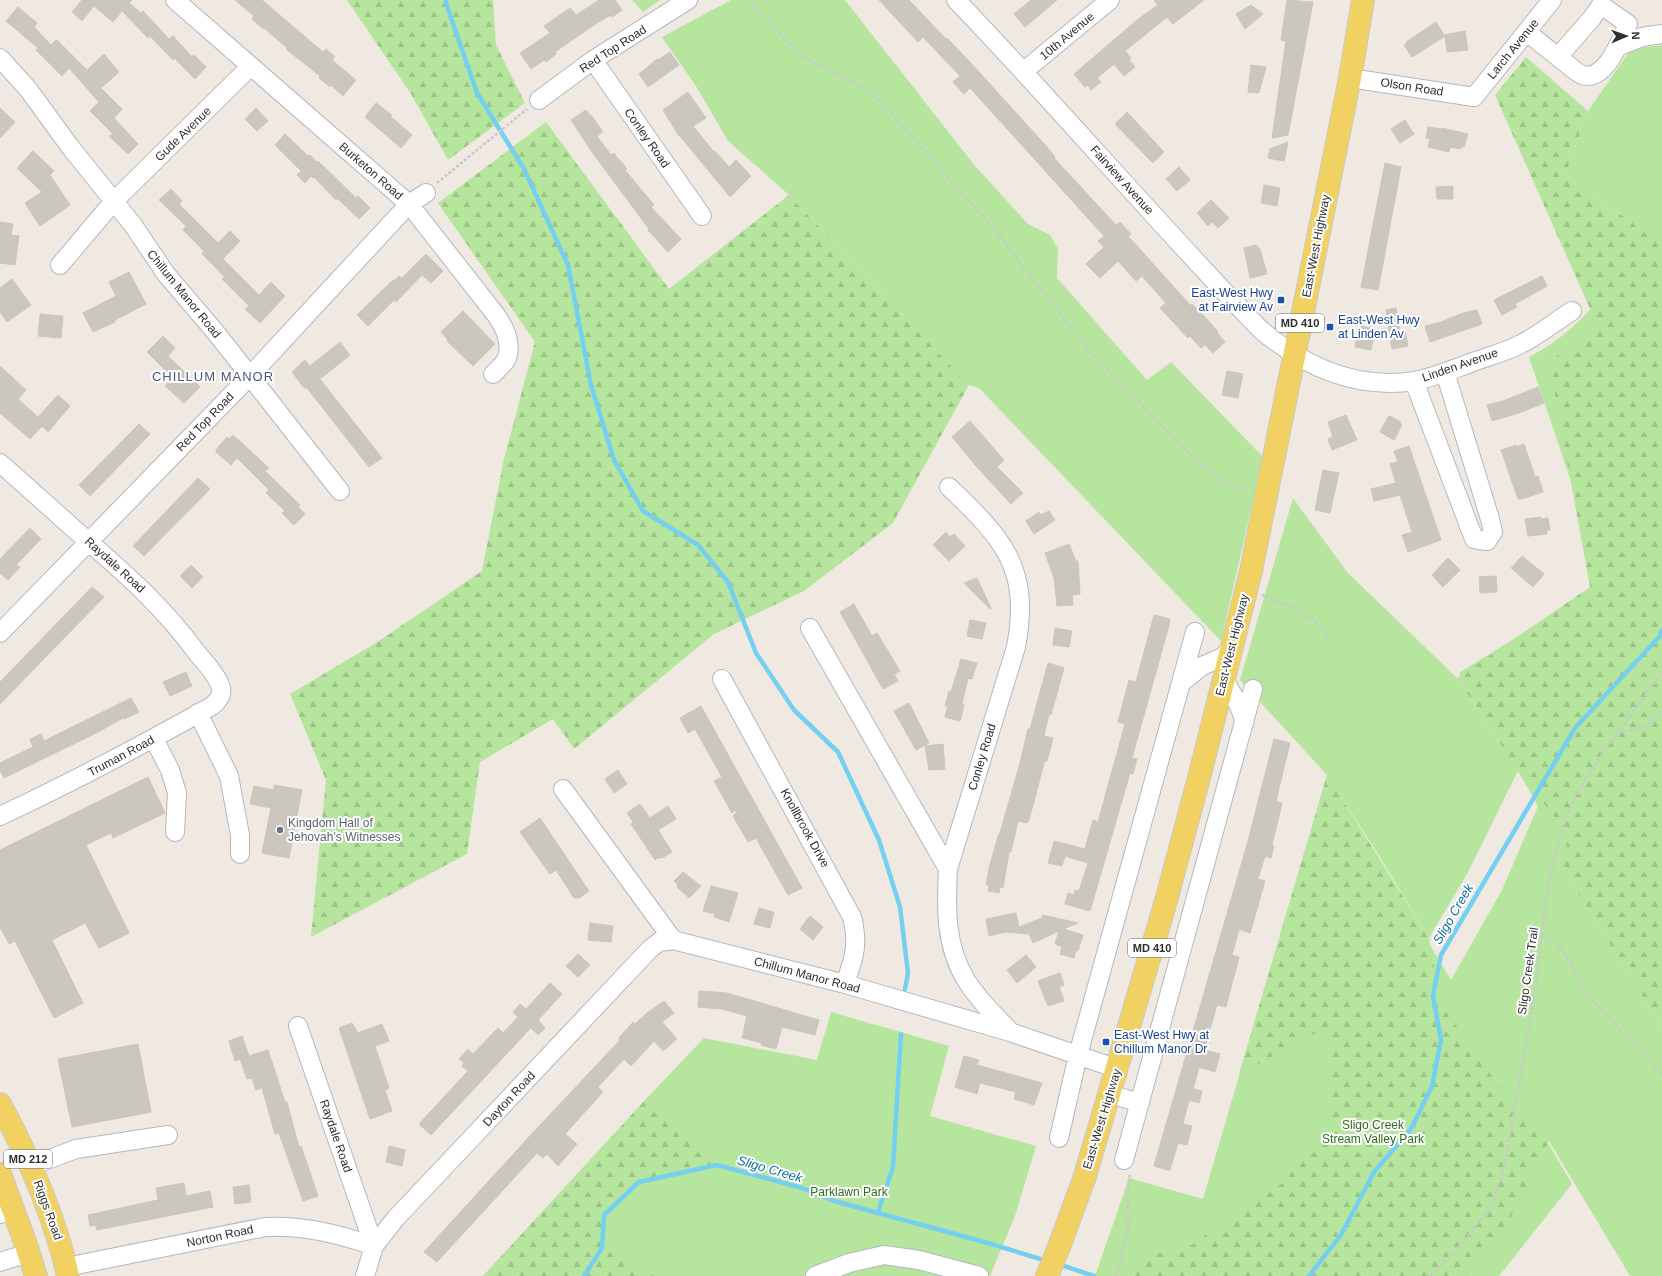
<svg xmlns="http://www.w3.org/2000/svg" width="1662" height="1276" viewBox="0 0 1662 1276" font-family="Arial,sans-serif">
	<style>
		.grass { fill: #b6e59e; fill-rule: evenodd }
		.forest { fill: url(#forest-firs) }
		.lines { fill: none; stroke-linecap: round; stroke-linejoin: round }
		.stream { stroke: #75cff0; stroke-width: 4.5 }
		.building { fill: #cbc7bf; stroke: #cbc5ba }
		.minor-casing { stroke: #b4b7c1; stroke-width: 20 }
		.major-casing { stroke: #c9c9c9; stroke-width: 24 }
		.path { stroke: #c9c9c9; stroke-width: 2.5; stroke-dasharray: 3 2; stroke-linecap: butt }
		.minor { stroke: #fff; stroke-width: 18 }
		.major { stroke: #f2d163; stroke-width: 22 }
		.transit-dot { fill: #1a4fb4; stroke: #fff; stroke-width: 1.5 }
		.worship-dot { fill: #6b7280; stroke: #fff; stroke-width: 1.5 }
		.labels { text-anchor: middle; dominant-baseline: central; stroke-width: 4; stroke-linejoin: round; paint-order: stroke }
		.shield { fill: #fff; stroke: #6d6d6d; stroke-width: 1 }
		.shield-label { font-size: 11px; font-weight: bold; fill: #2e2e2e }
		.street-label { font-size: 12px; fill: #2e2e2e; stroke: #fff }
		.transit-label { font-size: 12px; fill: #164399; stroke: #fff; text-anchor: start }
		.worship-label { font-size: 12px; fill: #5b616d; stroke: #fff; text-anchor: start }
		.park-label { font-size: 12px; fill: #2c6e1b; stroke: #fff }
		.neighbourhood-label { font-size: 13px; letter-spacing: 1px; fill: #4d5680; stroke: #fff }
		.water-label { font-size: 13px; font-style: italic; fill: #0d6fa3; stroke: #fff }
	</style>
	<defs>
		<pattern id="forest-firs" width="22" height="20" patternUnits="userSpaceOnUse"><rect width="22" height="20" fill="#b6e59e"/><path d="M5 1l3.5 6h-7zM16 11l3.5 6h-7z" fill="#9dc588"/></pattern>
	</defs>
	<rect width="100%" height="100%" fill="#efe9e1"/>
	<path class="grass" d="M632 0H660L643 12Z
		M731 0H845L975 166 1028 224 1050 235 1058 249 1057 278 1147 380 1171 362 1263 457 1221 641 979 388 969 385 789 195 728 141 696 86 662 37Z
		M1662 45V1015L1563 869 1662 1028V1276H1630L1549 1141 1544 1136 1572 1184 1499 1276H1095L1129 1178 1203 1199 1327 775 1240 680 1293 498 1347 572 1457 678 1502 746 1459 673 1605 582 1529 357C1544 349 1558 340 1570 329 1602 303 1623 265 1645 231L1565 176 1588 111 1631 49ZM1518 771 1538 806 1502 890 1451 980 1338 792 1378 854 1429 938 1467 874Z
		M831 1012 949 1046 930 1116 1036 1146 1015 1216 990 1276H483L648 1097 704 1038 817 1060Z"/>
	<path class="forest" d="M347 0H493L496 45 525 103 448 160 411 94Z
		M1526 57 1588 111 1565 176 1652 236 1662 219V1028L1563 869 1568 834 1518 770 1457 678 1590 587 1549 361 1599 329 1495 95Z
		M546 122 669 289 789 195 969 385 893 523 804 591 714 634 574 749 553 719 480 762 467 854 311 937 326 780 290 694 379 641 482 571 504 459 535 342 438 203Z
		M1327 775 1429 938 1440 1002 1501 1089 1549 1141 1504 1230 1465 1276H1128L1131 1260 1191 1245 1280 1185 1327 1131 1333 1063 1327 1027 1239 1074Z
		M648 1097 717 1165 639 1182 604 1215 602 1248 655 1276H483Z"/>
	<g class="lines">
		<path class="stream" d="M446 0 447 6 477 93 524 169 568 265 591 385 614 460 643 511 698 545 728 582 756 653 794 710 838 752 879 840 900 907 908 973 905 989
			M878 1212 893 1167 901 1034
			M1058 1264 1094 1276
			M584 1276 602 1248 604 1215 639 1182 717 1165 802 1188 834 1201 988 1243 1047 1261
			M1309 1276 1341 1235 1374 1172 1411 1129 1432 1086 1441 1040 1433 996 1441 955 1575 728 1660 636 1662 630"/>
	</g>
	<path class="building" d="M82 0H132L129 3 141 13 143 11 169 39 173 36 192 57 194 55 206 67 195 79 174 58 173 60 150 36 148 38 122 11 113 22 94 6 82 21 72 12Z
		M235 0H262L323 52 326 49 335 57 332 60 356 80 343 96 331 85 330 87 319 78 320 76 286 49 287 48 264 28 263 29 252 19 254 16Z
		M599 0H615L622 10 612 17 611 15 597 23 555 52 556 54 546 62 544 60 531 69 520 53 550 33 544 26 570 8 576 15Z
		M879 0H909L946 39 947 38 969 61 1048 148 1055 157 1054 158 1116 225 1120 222 1131 234 1128 236 1191 306 1192 304 1206 318 1218 332 1217 333 1225 342 1213 353 1205 345 1201 348 1190 336 1188 338 1160 308 1166 303 1142 276 1136 281 1118 261 1100 278 1086 264 1104 247 1098 241 1104 236 970 88 964 94 953 82 960 76 923 37 918 42Z
		M1031 0H1057L1025 27 1014 14Z
		M1154 0H1204L1173 24 1167 17 1125 51 1131 58 1129 60 1135 67 1124 76 1114 64 1097 78 1101 82 1091 90 1088 85 1085 87 1074 74 1137 20 1158 5Z
		M1287 0 1313 2 1288 135 1272 138 1286 41 1281 40Z
		M1251 5 1263 14 1245 29 1236 14Z
		M18 7 37 23 34 27 51 45 56 40 58 41 87 70 104 54 119 72 101 88 122 109 114 118 138 144 128 154 109 136 113 134 90 111 99 102 69 68 62 76 36 50 38 48 6 21Z
		M1436 22 1444 35 1465 31 1468 50 1447 52 1445 36 1412 57 1404 45 1407 43 1406 42Z
		M670 52 679 65 648 87 639 74 657 59 658 60Z
		M1251 65 1266 67 1259 93 1248 92Z
		M688 92 706 118 693 126 714 152 715 151 728 166 729 167 736 160 751 176 730 197 680 136H679L663 110Z
		M376 103 392 115 390 116 412 135 401 148 365 117Z
		M0 108 15 122 0 138Z
		M256 108 268 121 257 131 245 119Z
		M586 110 590 116 591 115 603 132 597 136 611 155 614 153 618 159H619L627 169 625 170 654 205 651 207 681 239 668 252 648 230 649 229 592 152 571 120Z
		M1127 112 1164 152 1153 163 1115 124Z
		M1405 120 1414 134 1400 143 1391 129Z
		M1428 127 1441 129 1442 128 1468 134 1464 147H1461L1460 149 1450 147 1449 152 1428 147 1430 139 1426 138Z
		M285 134 308 156 310 155 317 162 318 161 356 198 358 196 370 208 359 219 337 198 336 200 314 177 313 178 311 176 305 183 297 175 301 171 275 145Z
		M1288 142 1284 161 1268 158 1270 149Z
		M33 151 54 171 50 175 70 205 40 226 25 203 42 192 17 168Z
		M1385 163 1401 167 1378 290 1361 287Z
		M1179 167 1190 180 1177 191 1166 179Z
		M1264 185 1280 188 1277 206 1261 203Z
		M1453 186V199H1437L1436 187Z
		M171 189 182 201 179 204 218 243 230 231 240 241 223 259 259 295 271 282 285 296 260 323 245 309 249 306 222 279 225 277 202 254 204 251 183 230 186 226 159 200Z
		M1211 200 1229 218 1218 228 1212 222 1208 226 1197 213Z
		M0 222 13 224 11 235 19 236 15 265 0 263Z
		M1256 245 1260 249 1267 274 1250 278 1244 248Z
		M426 254 443 271 431 283 422 275 396 302 394 300 368 326 357 315 359 313 393 280 394 281 399 276 402 278Z
		M129 272 146 304 115 320V322L93 332 83 313 116 296 109 282Z
		M1542 276 1547 286 1515 304 1517 307 1502 315 1494 300Z
		M12 279 31 305 7 322 0 312V288Z
		M1396 308 1400 331 1405 330 1408 346 1392 349 1386 310Z
		M1477 310 1482 324 1430 342 1425 326 1441 322 1463 313Z
		M463 311 495 344 473 366 447 341 448 340 441 332Z
		M40 314 63 316 61 338 38 336Z
		M1361 326 1375 329 1371 350 1355 347 1358 331H1360Z
		M163 336 175 348 168 356 200 387 184 403 165 386 173 378 147 352Z
		M340 342 350 355 320 379 382 458 369 467 307 388H304L292 372 305 360 310 366Z
		M0 366 26 390 18 399 38 417 58 395 70 406 48 432 42 426 30 439 0 413Z
		M1227 371 1243 374 1238 398 1222 395Z
		M1538 387 1544 403 1519 413 1492 421 1487 405 1503 401Z
		M1346 415 1357 440 1332 450 1328 439 1333 437 1328 422Z
		M1390 416 1401 422 1400 424 1402 425 1394 440 1380 432 1388 417Z
		M970 421 1004 460 997 467 1023 493 1011 504 976 466 952 437Z
		M139 424 150 434 90 496 79 485Z
		M233 435 269 468 265 471 300 505 298 507 305 514 294 525 282 513 285 511 266 493 269 490 237 458 231 465 216 452V450L227 437 229 439Z
		M1524 444 1535 477 1538 476 1543 492 1522 499H1518L1501 450 1516 445 1517 447Z
		M1409 446 1441 540 1408 552 1402 535 1412 532 1400 495 1374 501 1371 489 1396 483 1390 464 1398 462 1394 451Z
		M1323 470 1339 473 1330 513 1315 510Z
		M198 478 210 489 144 556 133 546Z
		M1049 511 1055 520 1034 534 1026 521 1039 512 1041 515Z
		M1541 517V519L1548 518 1550 530H1546L1547 534 1528 536 1525 519Z
		M30 528 41 539 16 565 20 567 8 580 0 573V559Z
		M946 532 950 537 954 534 965 546 949 561 933 545Z
		M1069 544 1076 561H1078L1080 594 1072 595 1073 605 1057 606 1054 578 1045 553Z
		M1522 556 1544 574 1533 587 1511 568Z
		M1448 558 1460 570 1443 587 1432 575Z
		M191 565 203 577 192 588 180 576Z
		M1496 576 1497 592 1480 593 1479 577Z
		M977 578 991 608 990 609 964 583Z
		M92 587 104 597 0 704V682Z
		M854 604 872 636 877 633 900 671 894 674 898 681 883 689 840 612Z
		M1154 615 1170 619 1168 629 1132 758 1137 759 1133 774 1130 773 1090 911 1065 904 1068 893 1074 895 1075 890 1079 891 1088 863 1065 856 1062 866 1048 863 1054 841 1085 849 1093 820 1098 822 1125 724 1118 722 1129 680 1136 682Z
		M970 620 986 623 982 639 967 636Z
		M1055 628 1072 631 1069 647 1053 645Z
		M961 659 977 663 972 679 968 678 962 704 964 705 960 721 945 717 948 706H945L949 691 951 692Z
		M1048 663 1064 668 1051 715 1049 714 1044 736 1053 738 1047 761 1045 760 1029 820 1027 823 1018 821 1011 852H1009L1003 888 1000 887 999 893 988 891 989 885H986L989 868 999 833H1000L1020 763 1028 729H1030Z
		M186 672 192 686 170 696 163 682Z
		M131 698 139 712 124 719 123 718 98 732 4 778 0 770V763L33 747 30 739 41 734 44 741Z
		M909 703 929 743 916 750 894 711Z
		M701 706 802 888 788 895 756 838 748 842 733 816 737 812 736 810 732 813 714 781 722 777 695 729 688 733 680 718Z
		M1274 739 1290 743 1276 801 1282 803 1272 845 1274 846 1271 858 1265 856 1258 879 1265 881 1250 933 1239 929 1232 955 1239 957 1226 1007 1217 1005 1204 1050 1220 1054 1215 1072 1199 1067 1193 1089 1202 1091 1199 1103 1189 1100 1183 1124 1192 1126 1187 1145 1178 1143 1170 1170H1167L1154 1166 1248 841Z
		M943 744 945 769 929 770 925 746Z
		M618 770 627 784 614 793 605 779Z
		M148 777 165 813 113 838 111 833 86 845 129 933 99 948 85 923 52 940 83 1003 54 1018 15 941 9 944 0 927V850Z
		M274 785 302 790 289 858 262 853 271 808 250 804 254 786 274 790Z
		M640 804 650 818 668 806 676 819 658 830 672 852 662 858H657L655 860 631 824 633 822 627 813Z
		M540 818 589 891 579 898H574L556 870 550 874 520 832Z
		M683 872 701 886 689 898 677 887 678 885 674 881Z
		M711 886 738 893 729 922 714 917 715 914 703 911Z
		M759 908 774 912 770 928 754 924Z
		M1016 913 1019 927 1042 918 1043 915 1078 923 1063 929 1083 935 1078 951 1076 950 1074 958 1060 954 1062 947 1055 944 1059 931 1033 943 1029 934 1005 932 989 936 986 919Z
		M810 916 823 927 813 940 800 929Z
		M590 923 613 926 611 942 588 940Z
		M578 954 590 965 578 977 566 966Z
		M1026 955 1036 967 1017 983 1007 970Z
		M1060 973 1064 985 1059 987 1064 1001 1048 1006 1038 981Z
		M550 983 562 994 538 1020 545 1028 538 1035 531 1028 526 1033 431 1135 419 1124 468 1071 462 1066 464 1063 459 1059 468 1049 473 1054 498 1028 503 1033 518 1017 513 1012 520 1004 526 1009Z
		M699 991 727 993 819 1020 815 1035 782 1027 776 1049 761 1045 762 1043 742 1038 747 1016 722 1009 698 1007Z
		M664 1001 674 1013 662 1022 677 1039 663 1051 654 1041 631 1066 624 1059 598 1087 603 1092 565 1134 577 1144 558 1166 547 1154 543 1158 537 1153 437 1262 424 1252 528 1138 620 1040 619 1038 633 1022 635 1024 647 1013Z
		M352 1023 358 1033 382 1024 389 1041 375 1046 389 1088 385 1090 392 1111 370 1119 339 1028Z
		M242 1036 249 1056 268 1050 285 1102H287L299 1147 301 1146 318 1196 303 1201 279 1133 275 1134 262 1088 256 1090 252 1078 247 1079 240 1059 235 1061 229 1041Z
		M138 1044 151 1112 72 1127 58 1059Z
		M964 1056 979 1060 977 1065 1042 1083 1034 1105 1014 1099 1016 1092 980 1083 977 1094 955 1087Z
		M389 1146 405 1150 402 1166 386 1162Z
		M184 1183 186 1196 210 1191 213 1207 97 1230 96 1225 90 1226 88 1215 158 1200 156 1188Z
		M249 1185 251 1202 235 1204 233 1187Z"/>
	<g class="lines">
		<defs>
			<path id="minor" d="M175 0 409 204 496 315C505 328 513 345 506 360 503 365 497 370 493 374
				M956 0C1060 108 1157 223 1261 330 1305 367 1357 390 1415 381 1435 377 1454 369 1473 362 1489 356 1506 352 1521 344 1539 335 1556 321 1572 311
				M1527 32C1540 43 1554 54 1567 64 1572 68 1577 73 1582 75 1606 82 1621 39 1628 24L1601 5 1592 18 1558 57
				M1619 46 1642 37 1662 34
				M0 58 28 89 71 148 133 225 166 274 217 334 340 491
				M593 60 702 216
				M1024 71 1110 0
				M1350 78 1474 97 1552 0
				M539 100 593 60 688 0
				M60 265 114 201 251 66
				M1414 381 1474 539 1487 541 1493 532 1490 519 1445 372
				M0 463C30 489 59 516 89 542 128 576 166 610 197 653 205 662 216 674 220 685 224 694 218 701 212 706 142 745 73 782 0 816
				M949 487C1003 539 1031 567 1016 647L948 869C946 907 945 946 966 980 978 999 994 1015 1010 1031
				M810 628 948 869
				M0 633 249 377 409 204 426 193
				M722 679 852 917C859 945 854 958 845 984
				M1224 679C1231 693 1243 708 1244 724
				M1181 683 1202 666 1223 657 1233 645
				M198 713 229 776 240 835V854
				M154 739 170 770 177 793 175 832
				M563 789 673 940 845 984 1010 1032 1118 1069
				M298 1026 374 1246
				M1110 1094 1140 1103
				M1059 1138 1078 1055 1195 632
				M1124 1160 1253 689
				M31 1166 76 1149 168 1135
				M0 1214 14 1209
				M0 1262 29 1253
				M66 1267 265 1227C303 1225 338 1234 374 1246
				M365 1276 374 1246 396 1218 650 949 659 942 673 940
				M815 1276 849 1263 884 1255 919 1260 979 1276"/>
			<path id="major" d="M0 1104C29 1158 55 1216 68 1276
				M0 1174 25 1242 36 1276
				M1047 1276 1059 1247 1085 1176 1166 901 1200 774 1251 571 1350 78 1363 0"/>
		</defs>
		<use href="#minor" class="minor-casing"/>
		<use href="#major" class="major-casing"/>
		<path class="path" d="M748 0 802 56 869 90 899 122 994 229 1087 348 1187 451 1224 482 1248 494
			M437 183 527 109
			M1262 595 1286 604 1314 620 1335 644
			M1619 733 1644 727 1662 712
			M1542 932 1556 943 1570 962 1581 984 1593 1001 1662 1074
			M1116 1276 1128 1233V1189L1130 1173
			M1430 1276 1457 1250 1493 1204 1504 1167 1534 1000 1545 906 1554 858 1565 818 1583 784 1606 748 1662 673"/>
		<use href="#minor" class="minor"/>
		<use href="#major" class="major"/>
	</g>
	<g class="transit-dot">
		<rect x="1277" y="296" width="8" height="8" rx="2"/>
		<rect x="1326" y="323" width="8" height="8" rx="2"/>
		<rect x="1102" y="1038" width="8" height="8" rx="2"/>
	</g>
	<circle class="worship-dot" cx="280" cy="830" r="4"/>
	<g class="labels">
		<g class="shield">
			<rect x="1276" y="314" width="48" height="18" rx="3"/>
			<rect x="1128" y="939" width="48" height="18" rx="3"/>
			<rect x="4" y="1150" width="48" height="18" rx="3"/>
		</g>
		<g class="shield-label">
			<text x="1300" y="323">MD 410</text>
			<text x="1152" y="948">MD 410</text>
			<text x="28" y="1159">MD 212</text>
		</g>
		<g class="street-label">
			<text transform="translate(1067 36) rotate(-40)">10th Avenue</text>
			<text transform="translate(613 49) rotate(-33)">Red Top Road</text>
			<text transform="translate(1513 49) rotate(-51)">Larch Avenue</text>
			<text transform="translate(1412 87) rotate(9)">Olson Road</text>
			<text transform="translate(183 134) rotate(-44)">Gude Avenue</text>
			<text transform="translate(647 138) rotate(55)">Conley Road</text>
			<text transform="translate(371 171) rotate(41)">Burketon Road</text>
			<text transform="translate(1122 180) rotate(48)">Fairview Avenue</text>
			<text transform="translate(1316 246) rotate(-79)">East-West Highway</text>
			<text transform="translate(184 294) rotate(51)">Chillum Manor Road</text>
			<text transform="translate(1460 365) rotate(-19)">Linden Avenue</text>
			<text transform="translate(205 422) rotate(-46)">Red Top Road</text>
			<text transform="translate(115 565) rotate(42)">Raydale Road</text>
			<text transform="translate(1232 645) rotate(-76)">East-West Highway</text>
			<text transform="translate(121 756) rotate(-28)">Truman Road</text>
			<text transform="translate(982 757) rotate(-73)">Conley Road</text>
			<text transform="translate(805 828) rotate(61)">Knollbrook Drive</text>
			<text transform="translate(1528 971) rotate(-82)">Sligo Creek Trail</text>
			<text transform="translate(807 975) rotate(15)">Chillum Manor Road</text>
			<text transform="translate(509 1099) rotate(-47)">Dayton Road</text>
			<text transform="translate(1102 1119) rotate(-73)">East-West Highway</text>
			<text transform="translate(336 1136) rotate(71)">Raydale Road</text>
			<text transform="translate(48 1210) rotate(70)">Riggs Road</text>
			<text transform="translate(220 1236) rotate(-12)">Norton Road</text>
		</g>
		<g class="transit-label">
			<text x="1273" y="293" text-anchor="end">East-West Hwy<tspan x="1273" dy="14">at Fairview Av</tspan></text>
			<text x="1338" y="320">East-West Hwy<tspan x="1338" dy="14">at Linden Av</tspan></text>
			<text x="1114" y="1035">East-West Hwy at<tspan x="1114" dy="14">Chillum Manor Dr</tspan></text>
		</g>
		<g class="worship-label">
			<text x="288" y="823">Kingdom Hall of<tspan x="288" dy="14">Jehovah’s Witnesses</tspan></text>
		</g>
		<g class="park-label">
			<text x="1373" y="1125">Sligo Creek<tspan x="1373" dy="14">Stream Valley Park</tspan></text>
			<text x="849" y="1192">Parklawn Park</text>
		</g>
		<g class="neighbourhood-label">
			<text x="213" y="376">CHILLUM MANOR</text>
		</g>
		<g class="water-label">
			<text transform="translate(1453 914) rotate(-60)">Sligo Creek</text>
			<text transform="translate(770 1169) rotate(16)">Sligo Creek</text>
		</g>
	</g>
	<g transform="translate(1626 36) rotate(88)" stroke="#ffffff" stroke-width="3" paint-order="stroke">
	<path d="M0-3L7 15L0 10L-7 15Z" fill="#2e2e2e"/>
	<text y="-6" font-size="11" font-weight="bold" text-anchor="middle" fill="#2e2e2e">N</text>
	</g>
</svg>
